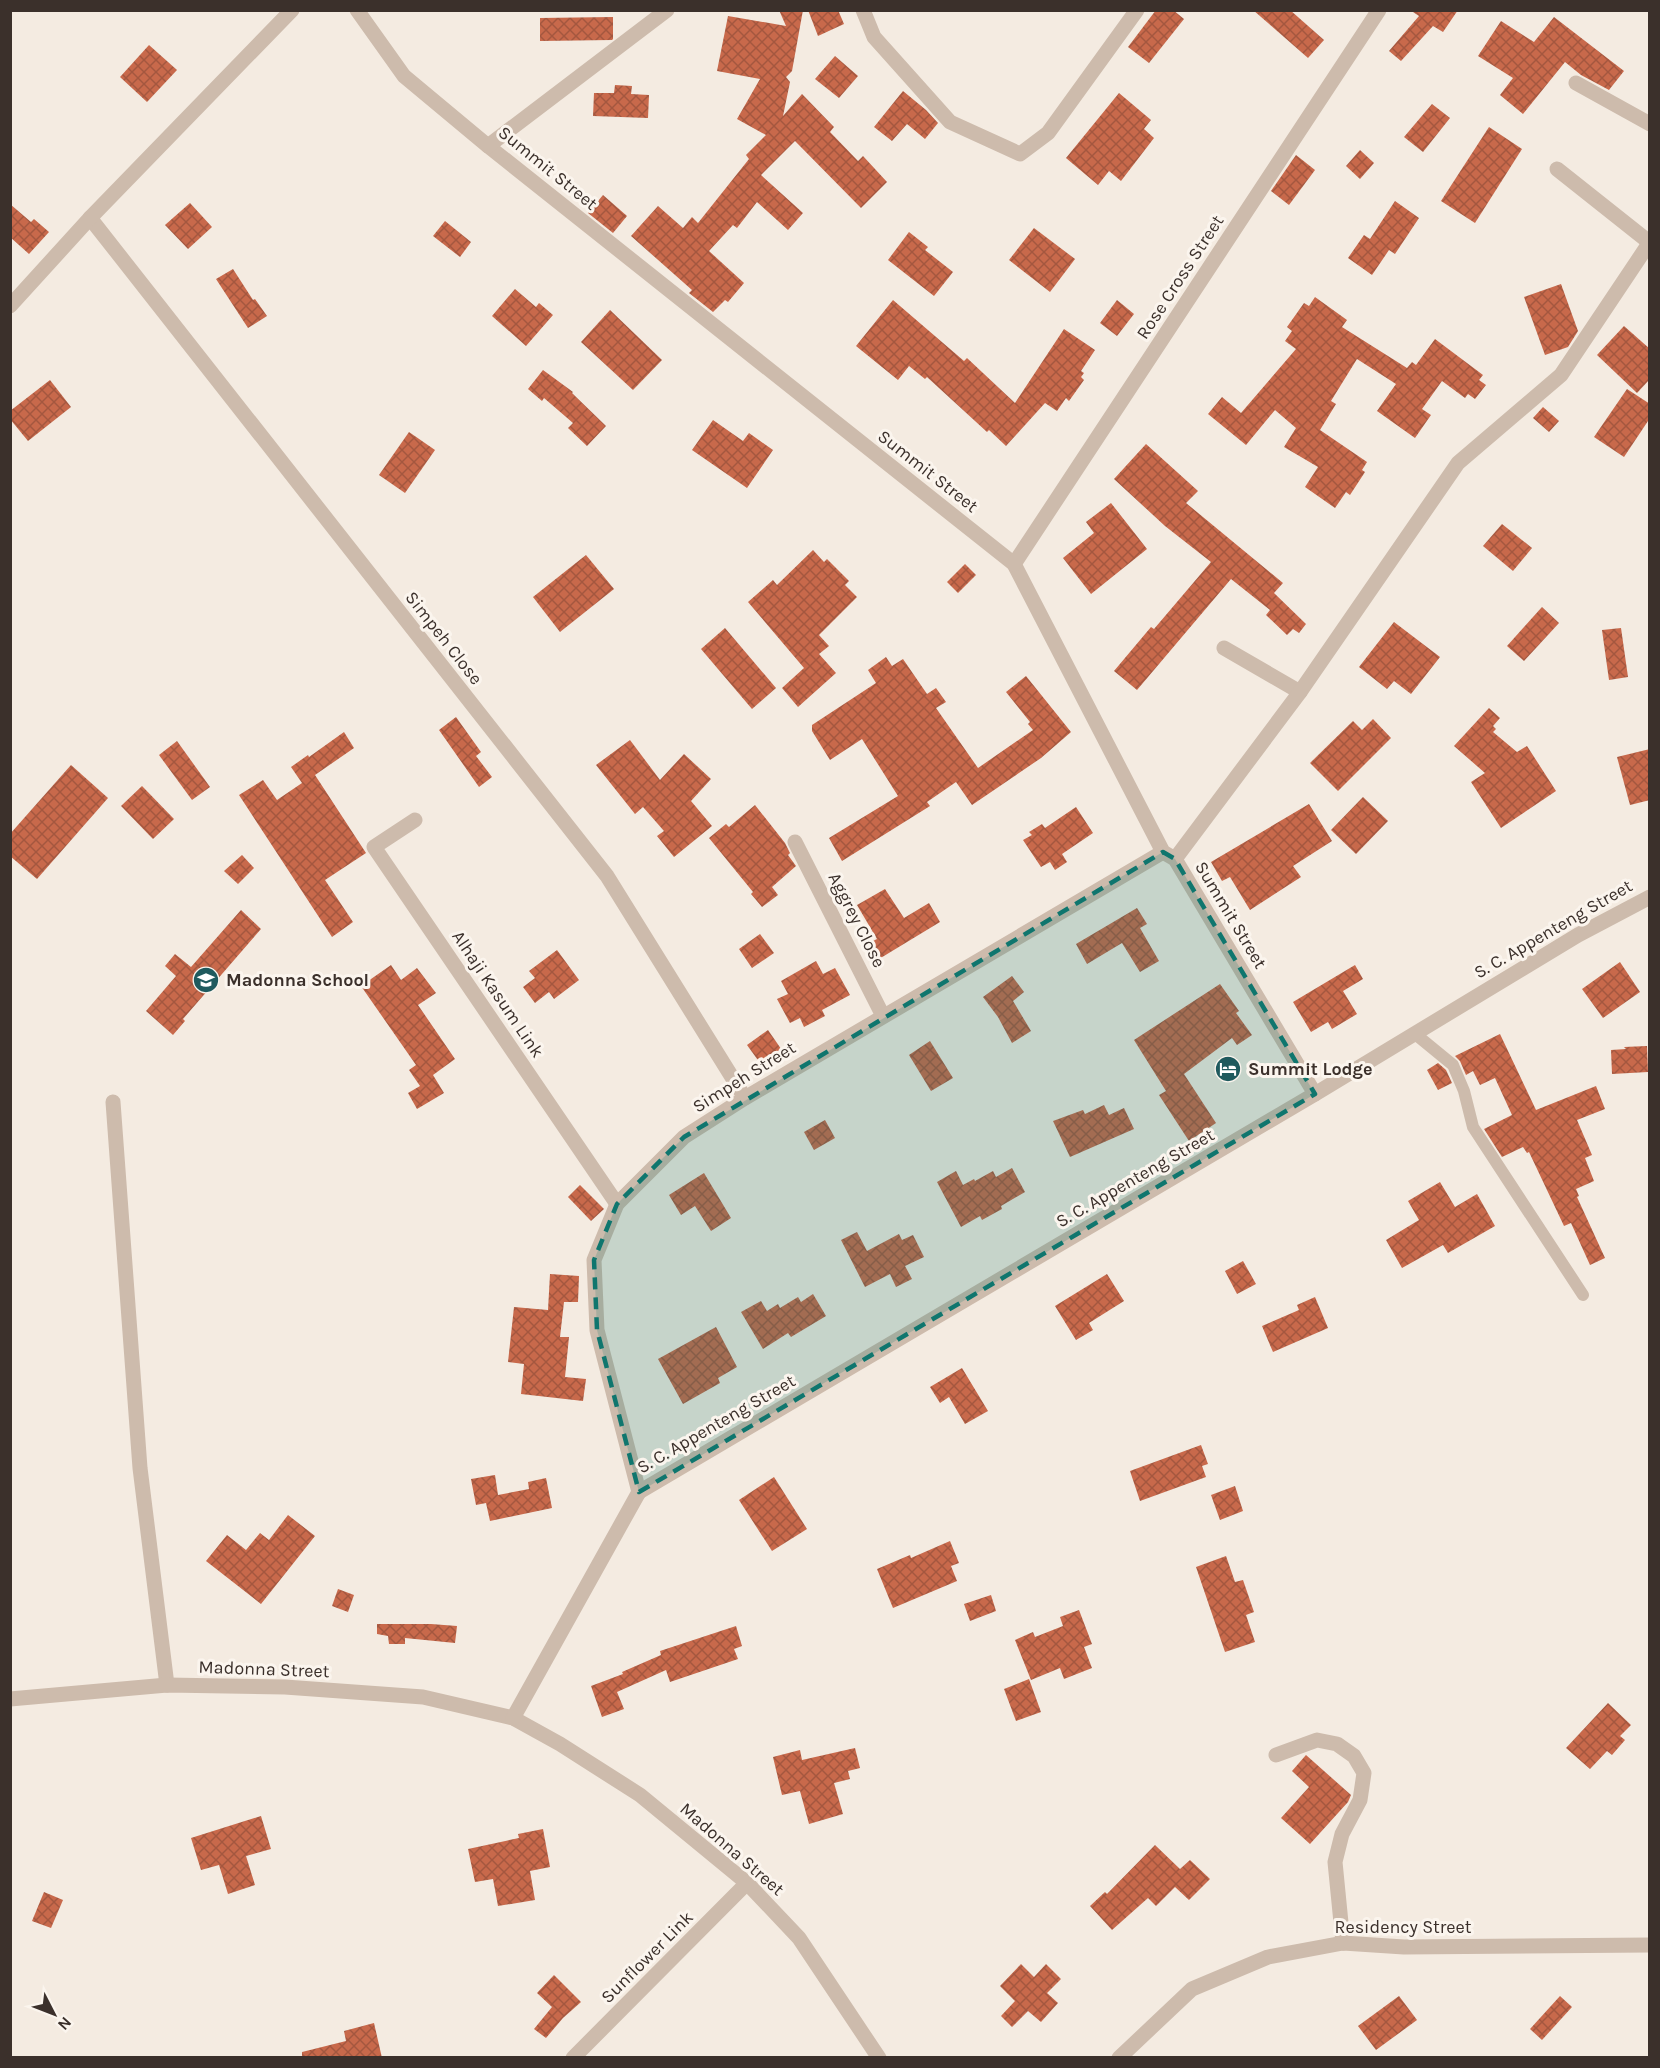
<svg xmlns="http://www.w3.org/2000/svg" width="1660" height="2068" viewBox="0 0 1660 2068" font-family="Karla,sans-serif">
<defs>
<pattern id="building-cross-hatch" width="8" height="8" patternUnits="userSpaceOnUse" patternTransform="scale(1.5)"><rect width="8" height="8" fill="#c8694b"/><path d="M0 0l8 8M0 8l8-8" fill="none" stroke="#a4573f"/></pattern>
</defs>
<rect width="100%" height="100%" fill="#f4ebe1"/>
<g fill="url(#building-cross-hatch)">
<path d="M 779,10 L 803,10 L 792,71 L 786,77 L 790,82 L 783,116 L 802,94 L 834,127 L 830,132 L 858,161 L 863,156 L 887,182 L 861,208 L 795,141 L 761,175 L 803,213 L 788,230 L 757,202 L 737,228 L 733,225 L 709,251 L 744,283 L 728,302 L 725,300 L 713,312 L 689,293 L 692,290 L 631,236 L 658,206 L 683,228 L 692,217 L 698,223 L 749,159 L 746,155 L 766,135 L 737,119 L 760,79 L 717,71 L 728,16 L 786,26 Z"/>
<path d="M 808,10 L 838,10 L 844,24 L 818,36 Z"/>
<path d="M 1156,10 L 1173,10 L 1184,19 L 1149,63 L 1128,47 Z"/>
<path d="M 1253,10 L 1290,10 L 1324,40 L 1308,58 Z"/>
<path d="M 1410,10 L 1458,10 L 1443,32 L 1433,26 L 1401,61 L 1389,51 L 1419,16 Z"/>
<path d="M 613,17 L 613,39 L 612,40 L 540,41 L 540,18 Z"/>
<path d="M 1554,17 L 1624,71 L 1609,90 L 1581,75 L 1565,62 L 1523,114 L 1500,95 L 1513,78 L 1478,56 L 1501,21 L 1534,42 Z"/>
<path d="M 149,45 L 177,70 L 147,102 L 120,77 Z"/>
<path d="M 835,56 L 858,76 L 839,98 L 815,79 Z"/>
<path d="M 615,85 L 632,86 L 631,94 L 649,95 L 648,118 L 593,116 L 594,93 L 614,93 Z"/>
<path d="M 903,91 L 926,110 L 938,123 L 925,139 L 907,124 L 892,141 L 874,127 Z"/>
<path d="M 1119,93 L 1151,120 L 1144,129 L 1154,138 L 1121,181 L 1109,171 L 1098,185 L 1066,158 Z"/>
<path d="M 1432,104 L 1450,118 L 1423,152 L 1404,137 Z"/>
<path d="M 1489,127 L 1522,149 L 1475,223 L 1441,201 Z"/>
<path d="M 1360,150 L 1374,163 L 1360,179 L 1346,166 Z"/>
<path d="M 1296,155 L 1315,170 L 1289,205 L 1271,191 Z"/>
<path d="M 603,195 L 627,216 L 613,233 L 588,213 Z"/>
<path d="M 1395,201 L 1419,218 L 1395,254 L 1389,250 L 1372,275 L 1348,258 L 1364,235 L 1370,239 Z"/>
<path d="M 190,203 L 212,227 L 188,249 L 165,225 Z"/>
<path d="M 10,204 L 31,222 L 34,219 L 49,232 L 29,254 L 10,237 Z"/>
<path d="M 445,221 L 471,242 L 460,257 L 433,236 Z"/>
<path d="M 1034,228 L 1075,259 L 1050,292 L 1009,260 Z"/>
<path d="M 909,232 L 928,247 L 925,250 L 953,272 L 934,296 L 888,260 Z"/>
<path d="M 233,269 L 253,300 L 255,299 L 267,316 L 248,328 L 216,279 Z"/>
<path d="M 1561,284 L 1578,331 L 1568,347 L 1545,355 L 1524,297 Z"/>
<path d="M 515,289 L 536,307 L 539,303 L 553,315 L 526,346 L 492,316 Z"/>
<path d="M 1315,297 L 1347,320 L 1342,327 L 1407,368 L 1412,362 L 1416,365 L 1435,339 L 1483,375 L 1479,380 L 1486,385 L 1475,399 L 1468,394 L 1465,398 L 1442,381 L 1422,409 L 1431,415 L 1415,438 L 1377,411 L 1396,384 L 1357,359 L 1331,401 L 1336,404 L 1320,430 L 1367,462 L 1362,470 L 1365,472 L 1350,495 L 1346,492 L 1335,508 L 1305,487 L 1318,467 L 1284,447 L 1296,428 L 1275,410 L 1246,445 L 1208,414 L 1222,397 L 1241,413 L 1296,349 L 1285,341 L 1292,331 L 1287,327 L 1304,303 L 1309,306 Z"/>
<path d="M 893,300 L 964,361 L 967,358 L 1015,403 L 1064,329 L 1095,350 L 1081,371 L 1084,373 L 1081,377 L 1084,380 L 1069,401 L 1066,398 L 1057,411 L 1045,403 L 1006,446 L 989,430 L 987,432 L 927,377 L 925,379 L 909,366 L 898,380 L 856,346 Z"/>
<path d="M 1117,300 L 1134,314 L 1117,336 L 1100,323 Z"/>
<path d="M 610,310 L 662,360 L 633,390 L 581,342 Z"/>
<path d="M 1624,326 L 1650,349 L 1650,379 L 1637,393 L 1597,355 Z"/>
<path d="M 543,370 L 573,392 L 572,393 L 606,426 L 587,446 L 568,428 L 573,423 L 544,398 L 542,401 L 528,389 Z"/>
<path d="M 50,380 L 71,407 L 28,441 L 10,419 L 10,411 Z"/>
<path d="M 1627,389 L 1650,404 L 1650,418 L 1624,457 L 1594,437 Z"/>
<path d="M 1543,407 L 1559,421 L 1549,432 L 1533,418 Z"/>
<path d="M 713,420 L 743,441 L 749,433 L 773,450 L 747,488 L 692,450 Z"/>
<path d="M 409,432 L 435,450 L 405,493 L 379,475 Z"/>
<path d="M 1146,444 L 1198,491 L 1186,503 L 1283,583 L 1274,593 L 1306,624 L 1299,633 L 1293,629 L 1287,635 L 1266,615 L 1270,610 L 1231,579 L 1137,690 L 1114,671 L 1151,627 L 1154,629 L 1211,562 L 1165,526 L 1114,479 Z"/>
<path d="M 1111,503 L 1147,549 L 1091,594 L 1063,558 L 1094,533 L 1086,522 Z"/>
<path d="M 1502,524 L 1532,548 L 1513,571 L 1483,546 Z"/>
<path d="M 813,550 L 824,562 L 827,559 L 849,581 L 845,585 L 857,597 L 819,635 L 829,646 L 819,654 L 836,673 L 798,707 L 782,688 L 804,668 L 748,602 L 773,580 L 777,585 Z"/>
<path d="M 586,555 L 614,589 L 560,632 L 533,597 Z"/>
<path d="M 965,564 L 976,575 L 958,593 L 947,582 Z"/>
<path d="M 1542,607 L 1559,623 L 1524,661 L 1507,646 Z"/>
<path d="M 1394,622 L 1440,657 L 1411,694 L 1394,681 L 1387,689 L 1359,667 Z"/>
<path d="M 725,628 L 776,688 L 752,709 L 701,649 Z"/>
<path d="M 1621,628 L 1628,677 L 1609,680 L 1602,630 Z"/>
<path d="M 886,657 L 892,666 L 903,659 L 927,694 L 936,688 L 946,702 L 936,708 L 978,768 L 1033,730 L 1028,724 L 1030,722 L 1006,692 L 1026,676 L 1071,732 L 1041,758 L 972,805 L 956,782 L 927,802 L 930,806 L 842,861 L 829,838 L 898,796 L 862,739 L 830,760 L 812,731 L 812,725 L 876,683 L 868,670 Z"/>
<path d="M 1489,708 L 1500,718 L 1493,726 L 1496,729 L 1493,732 L 1517,752 L 1527,746 L 1556,791 L 1501,828 L 1471,782 L 1485,773 L 1454,746 Z"/>
<path d="M 456,717 L 481,752 L 476,756 L 492,777 L 479,787 L 439,730 Z"/>
<path d="M 1373,719 L 1391,738 L 1338,791 L 1310,763 L 1353,721 L 1362,730 Z"/>
<path d="M 344,732 L 354,748 L 315,775 L 366,853 L 325,880 L 353,922 L 332,937 L 239,795 L 263,780 L 277,800 L 302,783 L 291,767 L 308,755 L 309,757 Z"/>
<path d="M 630,740 L 660,780 L 684,754 L 711,779 L 691,801 L 712,826 L 674,857 L 657,836 L 664,831 L 643,807 L 635,814 L 596,765 Z"/>
<path d="M 177,741 L 210,787 L 192,800 L 159,755 Z"/>
<path d="M 1650,749 L 1650,800 L 1630,805 L 1617,757 Z"/>
<path d="M 71,765 L 108,798 L 37,879 L 10,856 L 10,834 Z"/>
<path d="M 142,786 L 174,819 L 153,839 L 121,806 Z"/>
<path d="M 1363,797 L 1388,821 L 1356,854 L 1331,830 Z"/>
<path d="M 1309,804 L 1332,841 L 1293,866 L 1301,877 L 1250,910 L 1230,877 L 1222,881 L 1211,862 Z"/>
<path d="M 755,805 L 785,843 L 790,853 L 788,855 L 796,866 L 772,887 L 778,895 L 762,907 L 751,894 L 753,892 L 709,838 L 726,824 L 729,827 Z"/>
<path d="M 1076,807 L 1093,833 L 1062,854 L 1067,862 L 1055,870 L 1050,862 L 1041,867 L 1023,840 L 1032,835 L 1029,832 L 1042,824 L 1045,828 Z"/>
<path d="M 242,855 L 254,868 L 238,884 L 224,871 Z"/>
<path d="M 885,889 L 904,918 L 929,903 L 940,922 L 879,959 L 869,943 L 877,939 L 857,905 Z"/>
<path d="M 1137,908 L 1147,924 L 1140,928 L 1159,961 L 1140,972 L 1122,943 L 1087,964 L 1076,944 Z"/>
<path d="M 241,910 L 261,929 L 183,1019 L 185,1021 L 173,1035 L 146,1011 L 176,976 L 165,966 L 175,954 L 191,967 Z"/>
<path d="M 760,934 L 774,953 L 752,968 L 739,949 Z"/>
<path d="M 557,950 L 579,980 L 554,999 L 549,992 L 535,1003 L 523,987 L 535,978 L 529,971 Z"/>
<path d="M 816,961 L 823,974 L 835,968 L 850,995 L 822,1010 L 825,1016 L 804,1027 L 800,1018 L 790,1023 L 777,999 L 788,994 L 781,981 Z"/>
<path d="M 1620,962 L 1640,992 L 1603,1018 L 1582,989 Z"/>
<path d="M 391,965 L 401,980 L 417,968 L 436,993 L 418,1005 L 455,1059 L 433,1075 L 444,1093 L 417,1109 L 408,1093 L 420,1086 L 409,1070 L 416,1065 L 361,986 Z"/>
<path d="M 1355,965 L 1363,979 L 1343,991 L 1357,1014 L 1332,1029 L 1328,1022 L 1311,1032 L 1293,1002 Z"/>
<path d="M 1012,976 L 1024,992 L 1013,1001 L 1031,1031 L 1012,1043 L 998,1017 L 983,997 Z"/>
<path d="M 1220,984 L 1239,1011 L 1236,1013 L 1252,1035 L 1237,1045 L 1232,1038 L 1184,1074 L 1216,1123 L 1189,1141 L 1159,1095 L 1166,1091 L 1134,1040 Z"/>
<path d="M 768,1030 L 786,1056 L 765,1070 L 747,1045 Z"/>
<path d="M 1500,1034 L 1536,1110 L 1596,1086 L 1605,1109 L 1577,1120 L 1592,1155 L 1585,1158 L 1594,1181 L 1576,1189 L 1579,1196 L 1577,1197 L 1605,1258 L 1590,1265 L 1571,1223 L 1564,1226 L 1529,1152 L 1527,1153 L 1523,1147 L 1502,1157 L 1484,1129 L 1512,1115 L 1495,1078 L 1480,1085 L 1473,1071 L 1466,1075 L 1460,1061 L 1455,1056 Z"/>
<path d="M 930,1041 L 953,1078 L 931,1091 L 909,1055 Z"/>
<path d="M 1647,1046 L 1648,1072 L 1612,1074 L 1611,1050 L 1626,1049 L 1624,1047 Z"/>
<path d="M 1438,1063 L 1446,1070 L 1452,1083 L 1438,1090 L 1427,1070 Z"/>
<path d="M 1104,1105 L 1109,1115 L 1124,1108 L 1134,1129 L 1070,1157 L 1053,1121 L 1083,1110 L 1085,1114 Z"/>
<path d="M 825,1120 L 835,1138 L 814,1150 L 804,1132 Z"/>
<path d="M 1012,1168 L 1025,1192 L 1001,1206 L 1002,1209 L 982,1220 L 980,1216 L 961,1227 L 937,1182 L 956,1171 L 963,1185 L 974,1179 L 975,1181 L 993,1171 L 996,1177 Z"/>
<path d="M 704,1173 L 731,1218 L 711,1231 L 695,1206 L 681,1215 L 669,1195 Z"/>
<path d="M 1440,1182 L 1455,1207 L 1477,1194 L 1495,1226 L 1448,1253 L 1443,1245 L 1402,1268 L 1386,1240 L 1419,1220 L 1408,1201 Z"/>
<path d="M 580,1185 L 604,1209 L 591,1221 L 568,1197 Z"/>
<path d="M 857,1232 L 867,1251 L 899,1234 L 902,1240 L 913,1235 L 924,1257 L 905,1266 L 912,1279 L 896,1287 L 890,1274 L 865,1287 L 841,1240 Z"/>
<path d="M 1243,1261 L 1256,1284 L 1237,1294 L 1225,1271 Z"/>
<path d="M 550,1274 L 579,1276 L 578,1302 L 564,1302 L 560,1337 L 569,1337 L 565,1377 L 586,1379 L 583,1401 L 521,1394 L 524,1364 L 508,1362 L 514,1307 L 548,1310 Z"/>
<path d="M 1107,1274 L 1124,1301 L 1089,1323 L 1093,1330 L 1076,1340 L 1055,1306 Z"/>
<path d="M 813,1294 L 826,1316 L 791,1337 L 788,1333 L 763,1349 L 741,1312 L 761,1301 L 767,1311 L 778,1304 L 780,1308 L 798,1297 L 801,1302 Z"/>
<path d="M 1315,1297 L 1328,1328 L 1273,1352 L 1262,1326 L 1299,1310 L 1297,1305 Z"/>
<path d="M 716,1327 L 737,1367 L 718,1378 L 720,1383 L 683,1404 L 658,1359 Z"/>
<path d="M 962,1368 L 988,1411 L 965,1424 L 949,1397 L 940,1403 L 930,1387 Z"/>
<path d="M 1201,1445 L 1208,1464 L 1202,1466 L 1206,1477 L 1140,1501 L 1130,1471 Z"/>
<path d="M 495,1475 L 498,1495 L 529,1489 L 528,1482 L 546,1478 L 552,1508 L 490,1521 L 486,1503 L 476,1505 L 471,1479 Z"/>
<path d="M 774,1477 L 807,1529 L 772,1551 L 739,1500 Z"/>
<path d="M 1235,1486 L 1243,1511 L 1220,1520 L 1211,1495 Z"/>
<path d="M 288,1515 L 315,1536 L 261,1604 L 206,1561 L 227,1535 L 246,1550 L 260,1533 L 269,1540 Z"/>
<path d="M 950,1541 L 959,1563 L 951,1566 L 957,1581 L 893,1608 L 877,1569 L 910,1555 L 911,1558 Z"/>
<path d="M 1226,1556 L 1235,1582 L 1243,1580 L 1254,1612 L 1246,1615 L 1255,1642 L 1225,1652 L 1196,1567 Z"/>
<path d="M 338,1589 L 354,1595 L 348,1612 L 332,1606 Z"/>
<path d="M 991,1595 L 996,1611 L 970,1621 L 964,1604 Z"/>
<path d="M 1079,1610 L 1092,1644 L 1084,1647 L 1092,1668 L 1064,1679 L 1060,1668 L 1031,1680 L 1015,1640 L 1033,1632 L 1035,1637 L 1063,1626 L 1060,1617 Z"/>
<path d="M 377,1624 L 431,1624 L 457,1626 L 455,1643 L 405,1638 L 405,1644 L 389,1644 L 388,1636 L 377,1634 Z"/>
<path d="M 736,1626 L 742,1646 L 734,1649 L 738,1659 L 670,1682 L 666,1670 L 617,1692 L 624,1709 L 602,1717 L 591,1686 L 623,1674 L 622,1672 L 661,1655 L 660,1651 Z"/>
<path d="M 1029,1679 L 1041,1712 L 1016,1721 L 1004,1689 Z"/>
<path d="M 1608,1703 L 1631,1725 L 1620,1736 L 1625,1740 L 1612,1755 L 1607,1751 L 1590,1769 L 1566,1748 Z"/>
<path d="M 855,1748 L 860,1768 L 848,1771 L 850,1779 L 834,1783 L 843,1814 L 809,1824 L 800,1791 L 782,1795 L 773,1757 L 800,1750 L 802,1760 Z"/>
<path d="M 1306,1755 L 1351,1795 L 1348,1802 L 1310,1844 L 1281,1818 L 1309,1787 L 1292,1771 Z"/>
<path d="M 261,1816 L 271,1849 L 246,1856 L 255,1885 L 228,1894 L 219,1865 L 201,1870 L 191,1838 Z"/>
<path d="M 543,1829 L 550,1867 L 530,1871 L 535,1900 L 498,1906 L 493,1879 L 475,1882 L 468,1849 L 519,1838 L 518,1834 Z"/>
<path d="M 1155,1845 L 1180,1869 L 1190,1860 L 1210,1879 L 1189,1900 L 1175,1887 L 1156,1906 L 1148,1898 L 1112,1930 L 1090,1906 L 1105,1892 L 1107,1894 Z"/>
<path d="M 44,1892 L 63,1900 L 51,1928 L 32,1921 Z"/>
<path d="M 1021,1964 L 1034,1977 L 1046,1964 L 1061,1979 L 1047,1993 L 1058,2003 L 1041,2022 L 1028,2011 L 1012,2027 L 1001,2016 L 1015,2001 L 1000,1986 Z"/>
<path d="M 554,1975 L 581,2002 L 563,2018 L 546,2038 L 534,2029 L 552,2007 L 537,1993 Z"/>
<path d="M 1399,1996 L 1417,2020 L 1376,2050 L 1358,2026 Z"/>
<path d="M 1560,1996 L 1572,2007 L 1542,2040 L 1530,2029 Z"/>
<path d="M 374,2023 L 382,2058 L 302,2058 L 302,2052 L 346,2041 L 344,2031 Z"/>
</g>
<g fill="none" stroke-linecap="round" stroke-linejoin="round">
<path stroke="#cdbbac" stroke-width="12" d="M 1414,1033 L 1453,1065 L 1464,1091 L 1473,1127 L 1583,1295"/>
<g stroke="#cdbbac" stroke-width="15">
<path d="M 357,10 L 404,76 L 488,146 L 1014,564 L 1163,852 L 1175,859 L 1315,1094"/>
<path d="M 863,10 L 874,37 L 950,122 L 1020,154 L 1048,133 L 1137,10"/>
<path d="M 1576,83 L 1650,124"/>
<path d="M 488,146 L 667,10"/>
<path d="M 1557,169 L 1649,242"/>
<path d="M 90,218 L 607,876 L 745,1098"/>
<path d="M 10,306 L 90,218 L 292,10"/>
<path d="M 1014,564 L 1379,10"/>
<path d="M 1224,648 L 1300,692"/>
<path d="M 415,820 L 374,847 L 617,1204"/>
<path d="M 795,842 L 883,1016"/>
<path d="M 1175,859 L 1300,692 L 1458,463 L 1561,375 L 1650,242"/>
<path d="M 113,1102 L 140,1468 L 167,1685"/>
<path d="M 639,1492 L 1315,1094 L 1578,935 L 1650,897"/>
<path d="M 639,1492 L 597,1330 L 594,1260 L 617,1204 L 684,1137 L 745,1098 L 1163,852"/>
<path d="M 10,1699 L 167,1685 L 285,1687 L 423,1697 L 513,1718 L 560,1744 L 640,1795 L 747,1883 L 799,1938 L 879,2058"/>
<path d="M 513,1718 L 639,1492"/>
<path d="M 1276,1755 L 1317,1740 L 1337,1744 L 1354,1756 L 1364,1773 L 1360,1800 L 1342,1834 L 1335,1862 L 1343,1943"/>
<path d="M 573,2058 L 747,1883"/>
<path d="M 1119,2058 L 1192,1989 L 1268,1957 L 1343,1943 L 1404,1947 L 1650,1945"/>
</g>
</g>
<path fill="#0f766e" fill-opacity="0.2" stroke="#0f766e" stroke-width="4.5" stroke-dasharray="12 8" stroke-linejoin="round" d="M 1163,852 L 1175,859 L 1315,1094 L 639,1492 L 597,1330 L 594,1260 L 617,1204 L 684,1137 Z"/>
<defs>
<g id="school-disc" transform="scale(1.35)"><circle r="9.5" fill="#1f5a5e" stroke="#fbf5ee"/><path d="M0-5L7-2L0 1L-7-2ZM-4 1L0 2.5L4 1V4Q0 6-4 4Z" fill="#fff"/></g>
<g id="hotel-disc" transform="scale(1.35)"><circle r="9.5" fill="#1f5a5e" stroke="#fbf5ee"/><path d="M-6-4.5h1.5V1H6V5H4.5V3h-9V5H-6ZM-4 0a1.8 1.8 0 1 1 3.6 0ZM.5 0V-2.5h3Q6-2.5 6 0Z" fill="#fff"/></g>
</defs>
<g fill-rule="evenodd">
<use href="#school-disc" x="206" y="980"/>
<use href="#hotel-disc" x="1228" y="1069"/>
</g>
<g text-anchor="middle" stroke-width="6" stroke-linejoin="round" paint-order="stroke">
<g font-size="18" fill="#3b302b" stroke="#fbf5ee">
<text transform="translate(548 168) rotate(39)" y="6">Summit Street</text>
<text transform="translate(1180 277) rotate(-57)" y="6">Rose Cross Street</text>
<text transform="translate(928 471) rotate(38)" y="6">Summit Street</text>
<text transform="translate(444 638) rotate(52)" y="6">Simpeh Close</text>
<text transform="translate(1231 915) rotate(59)" y="6">Summit Street</text>
<text transform="translate(857 920) rotate(63)" y="6">Aggrey Close</text>
<text transform="translate(1553 929) rotate(-30)" y="6">S. C. Appenteng Street</text>
<text transform="translate(498 994) rotate(56)" y="6">Alhaji Kasum Link</text>
<text transform="translate(744 1077) rotate(-32)" y="6">Simpeh Street</text>
<text transform="translate(1135 1178) rotate(-30)" y="6">S. C. Appenteng Street</text>
<text transform="translate(716 1424) rotate(-30)" y="6">S. C. Appenteng Street</text>
<text transform="translate(264 1669) rotate(2)" y="6">Madonna Street</text>
<text transform="translate(732 1849) rotate(41)" y="6">Madonna Street</text>
<text x="1403" y="1933">Residency Street</text>
<text transform="translate(647 1957) rotate(-45)" y="6">Sunflower Link</text>
</g>
<g font-size="18" font-weight="bold" fill="#3b302b" stroke="#fbf5ee" text-anchor="start">
<text x="226" y="986">Madonna School</text>
<text x="1248" y="1075">Summit Lodge</text>
</g>
</g>
<rect width="1660" height="2068" fill="none" stroke="#3b302b" stroke-width="24"/>
<g transform="translate(54 2014) rotate(132)" stroke="#fbf5ee" stroke-width="4.5" paint-order="stroke">
<path d="M0-4.5L10 22L0 15L-10 22Z" fill="#3b302b"/>
<text y="-9" font-size="16" font-weight="bold" text-anchor="middle" fill="#3b302b">N</text>
</g>
</svg>
